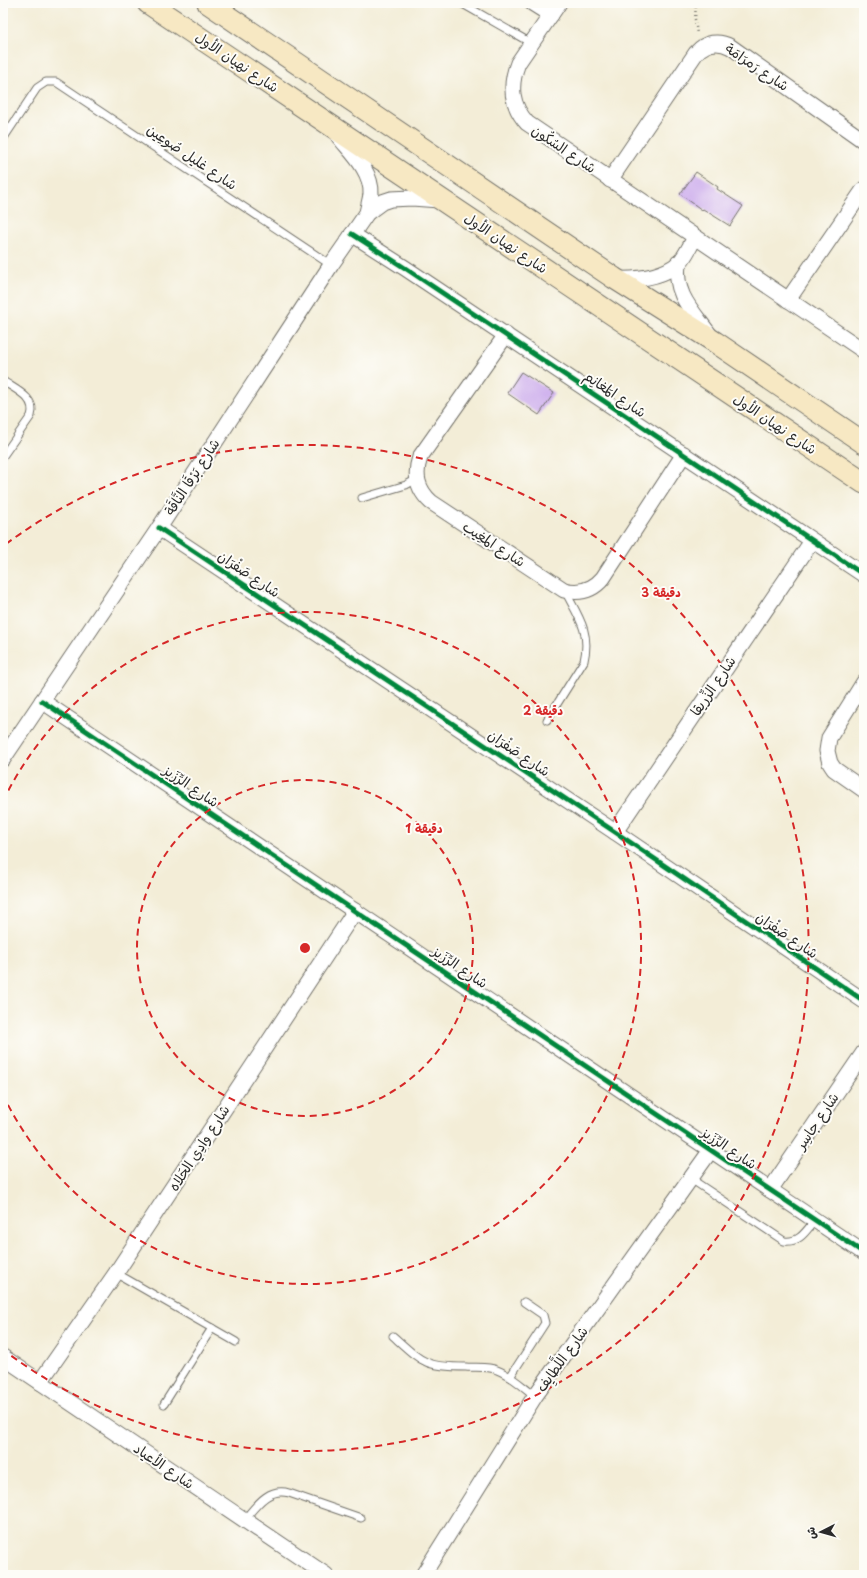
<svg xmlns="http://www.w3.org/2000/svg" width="867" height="1578" viewBox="0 0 867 1578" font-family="'Playpen Sans','Playpen Sans Arabic',sans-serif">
<rect width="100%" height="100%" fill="#fdfcf7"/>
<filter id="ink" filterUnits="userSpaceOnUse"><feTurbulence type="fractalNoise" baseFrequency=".025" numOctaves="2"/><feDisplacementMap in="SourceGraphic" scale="8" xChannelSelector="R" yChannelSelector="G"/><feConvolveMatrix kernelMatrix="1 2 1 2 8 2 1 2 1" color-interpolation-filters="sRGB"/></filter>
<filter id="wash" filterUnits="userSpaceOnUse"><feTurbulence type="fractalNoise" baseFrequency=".012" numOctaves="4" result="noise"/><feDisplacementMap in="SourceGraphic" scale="16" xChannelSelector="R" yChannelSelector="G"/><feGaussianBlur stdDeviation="0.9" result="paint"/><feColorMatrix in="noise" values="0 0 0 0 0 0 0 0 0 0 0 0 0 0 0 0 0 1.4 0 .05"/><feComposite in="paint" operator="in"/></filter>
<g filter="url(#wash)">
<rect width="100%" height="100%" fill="#f3edd7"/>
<g id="blocks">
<g fill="#c9a7ec">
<path d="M 696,172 L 718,187 L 717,189 L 743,206 L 730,226 L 703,209 L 702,210 L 680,194 Z"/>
<path d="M 521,372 L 554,393 L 539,415 L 507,393 Z"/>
</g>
</g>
</g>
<g filter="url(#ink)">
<use href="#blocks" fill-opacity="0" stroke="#716f67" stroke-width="1"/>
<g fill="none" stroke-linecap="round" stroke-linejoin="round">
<g stroke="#716f67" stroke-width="9">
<g id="lane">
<path d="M 461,3 L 531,43"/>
<path d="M 3,139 L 37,88 L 46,82 L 56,82 L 331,265"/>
<path d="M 3,381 C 16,390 37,398 31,416 L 3,456"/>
<path d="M 362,498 L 406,485 L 417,479"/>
<path d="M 547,720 L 584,661 C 591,632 578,616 565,591"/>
<path d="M 691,1179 L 784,1241 C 800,1243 806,1231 815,1220"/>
<path d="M 116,1273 L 236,1342"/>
<path d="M 393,1336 C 423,1363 425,1367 466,1367 C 476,1368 488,1366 497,1370 C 511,1375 523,1387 535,1396"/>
<path d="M 510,1377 L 545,1323 L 543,1315 L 524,1302"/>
<path d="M 164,1404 L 212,1328"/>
<path d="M 244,1520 C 256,1506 268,1487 289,1493 L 361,1518"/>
</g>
</g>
<g stroke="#716f67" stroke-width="17">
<g id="street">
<path d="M 532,3 L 551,15"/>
<path d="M 559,3 L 518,63 C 509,86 511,105 527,123 L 864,351"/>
<path d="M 339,137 C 352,153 372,171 371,194 C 370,201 368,207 367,213"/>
<path d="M 610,180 L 696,53 C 706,42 718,40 731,47 L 864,141"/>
<path d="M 352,234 L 405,268 L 864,575"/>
<path d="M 678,263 C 674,295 692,310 709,334"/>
<path d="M 615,279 C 637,280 660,278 678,264 C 685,258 690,245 695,238"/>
<path d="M 788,300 L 864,189"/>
<path d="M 506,335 L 420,457 C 414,475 417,489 431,502 L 564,590 C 580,594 593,590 603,578 L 684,454"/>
<path d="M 159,528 L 615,832 L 864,1001"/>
<path d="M 864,682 L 829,738 L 827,751 L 830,763 L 834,769 L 864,790"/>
<path d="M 42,701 L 864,1253"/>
<path d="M 3,759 L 159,528 L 331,265 L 367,213 L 382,202 L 391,199 L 412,198 L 439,200"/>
<path d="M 615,832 L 812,541"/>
<path d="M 770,1190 L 864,1052"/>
<path d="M 3,1357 L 326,1575"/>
<path d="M 40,1382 L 116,1273 L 355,911"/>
<path d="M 423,1575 L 535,1396 L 711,1150"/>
</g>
</g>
<g stroke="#716f67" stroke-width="23">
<g id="secondary">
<path d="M 148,3 L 864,483"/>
<path d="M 208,3 L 614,278 L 715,342 L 864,443"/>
</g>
</g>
<path stroke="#716f67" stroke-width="2.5" stroke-dasharray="1 3" stroke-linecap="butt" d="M 696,3 L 695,19 L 697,34"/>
<use href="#lane" stroke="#fff" stroke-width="7"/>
<use href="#street" stroke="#fff" stroke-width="15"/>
<use href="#secondary" stroke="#f7e8c3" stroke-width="21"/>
<g stroke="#fdfcf7" stroke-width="8">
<g id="cycleway">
<path d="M 352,234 L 405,268 L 864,575"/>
<path d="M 159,528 L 615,832 L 864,1001"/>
<path d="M 42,701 L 864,1253"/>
</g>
</g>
<use href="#cycleway" stroke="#00873e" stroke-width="5"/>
</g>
</g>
<g fill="none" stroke="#d62828" stroke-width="2" stroke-dasharray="7 5">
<circle cx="305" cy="948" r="168"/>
<path d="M3 801A336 336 0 1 1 3 1095"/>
<path d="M6 544A503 503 0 1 1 6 1352"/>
</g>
<g text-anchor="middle" stroke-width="4" stroke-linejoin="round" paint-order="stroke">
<g font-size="14" fill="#2b2b2b" stroke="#fdfcf7">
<text transform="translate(237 62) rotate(34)" y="5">شارع نهيان الأول</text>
<text transform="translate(757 67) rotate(34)" y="5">شارع رَمرَامَة</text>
<text transform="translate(564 149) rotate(34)" y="5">شارع السُكُون</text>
<text transform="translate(192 157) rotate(34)" y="5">شارع غليل صُوعِين</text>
<text transform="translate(506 243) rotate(34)" y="5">شارع نهيان الأول</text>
<text transform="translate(615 394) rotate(34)" y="5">شارع المَغانِم</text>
<text transform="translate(775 424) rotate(34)" y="5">شارع نهيان الأول</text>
<text transform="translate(192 477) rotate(-57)" y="5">شارع بَرْقَا النَّاقَة</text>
<text transform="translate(494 544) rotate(33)" y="5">شارع المغِيب</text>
<text transform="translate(249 574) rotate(34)" y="5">شارع صَفْرَان</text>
<text transform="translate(713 686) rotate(-56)" y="5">شارع الزِّريقا</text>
<text transform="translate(519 753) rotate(34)" y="5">شارع صَفْرَان</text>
<text transform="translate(191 786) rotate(34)" y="5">شارع الرِّزَيز</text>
<text transform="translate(787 935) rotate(34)" y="5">شارع صَفْرَان</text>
<text transform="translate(460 967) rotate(34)" y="5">شارع الرِّزَيز</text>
<text transform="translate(817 1121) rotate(-56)" y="5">شارع جاسِر</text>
<text transform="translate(199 1148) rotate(-57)" y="5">شارع وادِي الحَلاه</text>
<text transform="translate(729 1148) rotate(34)" y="5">شارع الرِّزَيز</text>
<text transform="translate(562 1359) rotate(-54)" y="5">شارع اللَّطايِف</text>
<text transform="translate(164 1466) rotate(34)" y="5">شارع الأعياد</text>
</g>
</g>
<circle cx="305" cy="948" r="6" fill="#d62828" stroke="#fdfcf7" stroke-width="2"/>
<g font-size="12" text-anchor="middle" font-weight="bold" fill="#d62828" stroke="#fdfcf7" stroke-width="4" stroke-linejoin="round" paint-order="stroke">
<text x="661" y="597">3 دقيقة</text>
<text x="543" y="715">2 دقيقة</text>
<text x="424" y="833">1 دقيقة</text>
</g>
<rect width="867" height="1578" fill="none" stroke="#fdfcf7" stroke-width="16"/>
<g transform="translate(821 1532) rotate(264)" stroke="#fdfcf7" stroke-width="3" paint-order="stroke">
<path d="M0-3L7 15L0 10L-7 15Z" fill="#2b2b2b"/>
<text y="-6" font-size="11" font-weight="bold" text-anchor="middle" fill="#2b2b2b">ش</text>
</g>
</svg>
